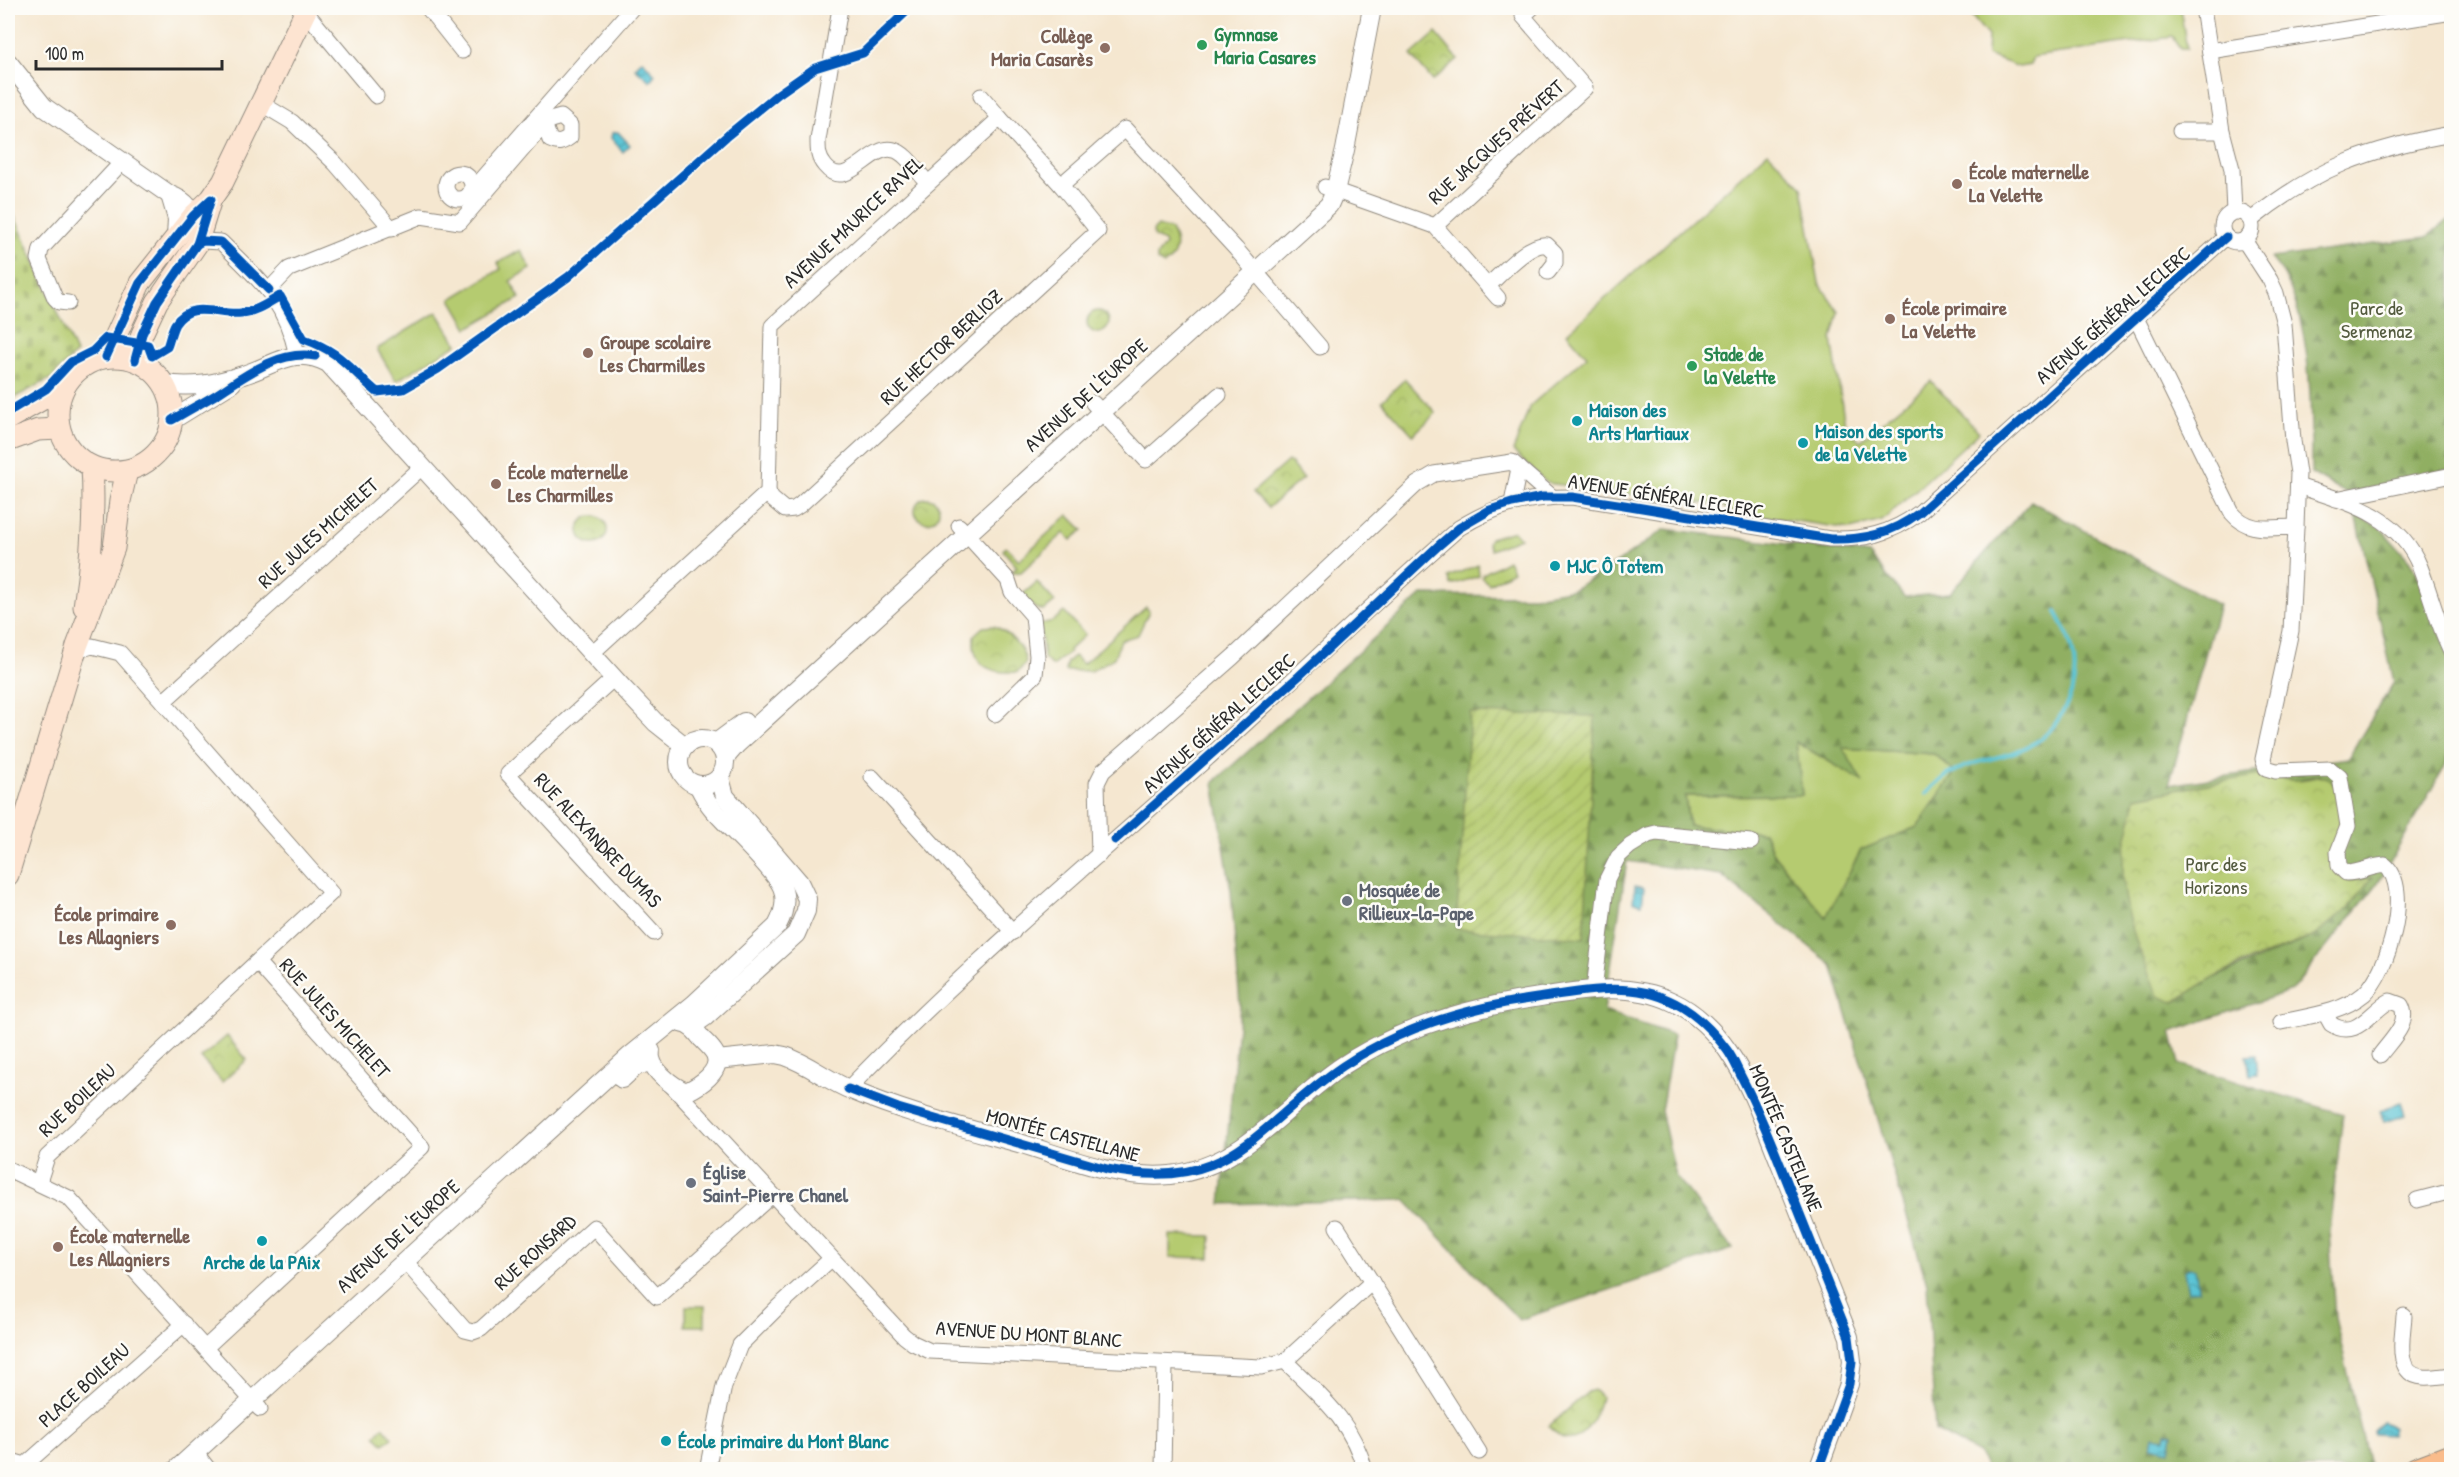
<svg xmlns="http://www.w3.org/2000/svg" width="2459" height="1477" viewBox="0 0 2459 1477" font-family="'Patrick Hand',sans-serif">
<defs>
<pattern id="forest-firs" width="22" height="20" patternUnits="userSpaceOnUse" patternTransform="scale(1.5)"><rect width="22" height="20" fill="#90af62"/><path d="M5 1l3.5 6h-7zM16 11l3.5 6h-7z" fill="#768f51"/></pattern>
<pattern id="cemetery-stones" width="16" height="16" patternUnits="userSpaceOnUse" patternTransform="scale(1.5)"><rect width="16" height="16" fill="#b5cb6f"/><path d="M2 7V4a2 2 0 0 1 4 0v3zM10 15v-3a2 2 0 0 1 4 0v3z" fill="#9cae60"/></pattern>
<pattern id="park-crowns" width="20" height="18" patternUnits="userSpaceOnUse" patternTransform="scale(1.5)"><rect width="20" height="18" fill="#b5cb6f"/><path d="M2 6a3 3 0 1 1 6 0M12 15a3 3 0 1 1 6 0" fill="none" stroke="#9cae60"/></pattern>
<pattern id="garden-furrows" width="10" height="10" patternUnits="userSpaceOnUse" patternTransform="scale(1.5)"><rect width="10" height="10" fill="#b5cb6f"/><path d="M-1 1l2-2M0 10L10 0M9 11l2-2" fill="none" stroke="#9cae60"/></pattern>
<pattern id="water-waves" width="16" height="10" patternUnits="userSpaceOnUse" patternTransform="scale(1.5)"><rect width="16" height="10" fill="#59c3d4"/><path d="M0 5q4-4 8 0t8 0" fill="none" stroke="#4a9fac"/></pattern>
</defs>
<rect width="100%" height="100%" fill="#fdfcf7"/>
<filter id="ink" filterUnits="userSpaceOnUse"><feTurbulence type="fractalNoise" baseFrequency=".0167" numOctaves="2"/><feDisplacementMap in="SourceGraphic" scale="12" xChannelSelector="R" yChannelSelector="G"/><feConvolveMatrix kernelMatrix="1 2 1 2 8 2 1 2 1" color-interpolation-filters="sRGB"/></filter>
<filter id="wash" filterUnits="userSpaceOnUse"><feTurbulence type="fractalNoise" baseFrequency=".008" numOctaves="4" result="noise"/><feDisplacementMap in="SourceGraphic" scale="24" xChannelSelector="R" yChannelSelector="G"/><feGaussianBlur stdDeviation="1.35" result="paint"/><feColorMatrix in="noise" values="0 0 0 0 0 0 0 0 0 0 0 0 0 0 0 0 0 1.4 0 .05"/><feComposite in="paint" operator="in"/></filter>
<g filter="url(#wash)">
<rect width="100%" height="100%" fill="#f5e7d0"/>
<g fill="#b5cb6f" stroke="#707b4d" stroke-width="1.5">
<path d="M 1965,8 L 2180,8 L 2187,49 L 2180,49 L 2172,37 L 2033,57 L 2030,65 L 2019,67 L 1987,55 L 1988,36 Z"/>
<path d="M 1768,152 L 1802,187 L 1819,283 L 1839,312 L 1832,339 L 1845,425 L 1860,441 L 1931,381 L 1979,432 L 1882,521 L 1850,529 L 1728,511 L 1723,506 L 1547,483 L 1513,451 L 1530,406 L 1587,356 L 1567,333 Z"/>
<path d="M 521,250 L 531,269 L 510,281 L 520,298 L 468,328 L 451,299 L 501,269 L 498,263 Z"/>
<path d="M 437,312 L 457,344 L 396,381 L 377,349 Z"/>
<path d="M 1068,515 L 1083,530 L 1071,540 L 1064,533 L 1021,572 L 1011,573 L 1017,567 L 1003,550 L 1006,547 L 1019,560 Z"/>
<path d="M 1514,531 L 1520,538 L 1491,550 L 1488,543 L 1490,538 Z"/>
<path d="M 1508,560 L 1513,571 L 1489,584 L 1482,578 L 1483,574 Z"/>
<path d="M 1478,565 L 1479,576 L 1451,585 L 1448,577 Z"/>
<path d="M 1037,582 L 1055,602 L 1044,611 L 1035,608 L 1022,595 Z"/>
<path d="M 1146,607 L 1149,611 L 1138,635 L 1121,640 L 1114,658 L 1091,671 L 1065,671 L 1067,662 L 1074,656 L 1083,664 Z"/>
<path d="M 1064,612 L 1085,635 L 1069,650 L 1070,652 L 1052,666 L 1044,658 L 1040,624 L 1053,621 Z"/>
<path d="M 1796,742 L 1861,780 L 1842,748 L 1934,754 L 1955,773 L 1917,827 L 1861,850 L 1826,918 L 1774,855 L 1764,832 L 1689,826 L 1685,796 L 1802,795 Z"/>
<path d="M 1170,1235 L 1211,1236 L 1210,1258 L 1170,1257 Z"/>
</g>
<g fill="url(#forest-firs)" stroke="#5e6d46" stroke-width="1.5" fill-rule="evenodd">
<path d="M 2451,218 L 2451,469 L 2347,494 L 2311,473 C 2311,411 2313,344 2289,285 C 2286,275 2277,266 2271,258 L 2427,237 Z"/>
<path d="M 2031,501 L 2219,605 L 2169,785 L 2348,758 L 2394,682 L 2356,515 L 2379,526 L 2414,566 L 2451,660 L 2451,755 L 2378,883 L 2292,990 L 2171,1032 L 2179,1064 L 2343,1114 L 2329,1231 L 2335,1318 L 2370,1469 L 1986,1469 L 1979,1454 L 1935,1430 L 1927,1284 L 1832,965 L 1721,875 L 1627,861 L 1604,1011 L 1674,1035 L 1661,1111 L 1676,1177 L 1733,1249 L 1519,1320 L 1405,1200 L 1221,1204 L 1240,1005 L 1231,891 L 1214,782 L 1422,595 L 1534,596 L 1574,589 L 1618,562 L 1665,529 L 1869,554 L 1904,597 L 1950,593 ZM 1796,742 L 1862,781 L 1843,748 L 1934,754 L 1955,772 L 1917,827 L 1861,850 L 1826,917 L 1774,855 L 1764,832 L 1689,826 L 1685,796 L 1802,795 ZM 2259,775 L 2296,780 L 2319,775 L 2339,835 L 2331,848 L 2337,873 L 2350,881 L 2371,879 L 2314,936 L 2209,980 L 2133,818 L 2136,797 Z"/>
</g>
<path fill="url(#cemetery-stones)" stroke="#707b4d" stroke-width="1.5" d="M 8,202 L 76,353 L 50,379 L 10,400 L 8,393 Z"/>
<g fill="url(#park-crowns)" stroke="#707b4d" stroke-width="1.5">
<path d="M 1436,33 L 1458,59 L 1433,81 L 1411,55 Z"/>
<path d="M 1158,226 L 1171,230 C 1179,243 1177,257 1164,265 L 1157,261 L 1157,256 L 1165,245 L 1164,242 L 1154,237 L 1153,231 Z"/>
<circle cx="1098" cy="322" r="11"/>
<path d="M 1405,379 L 1436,413 L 1413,435 L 1382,401 Z"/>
<path d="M 1288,461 L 1303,478 L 1268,508 L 1253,492 Z"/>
<circle cx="927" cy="510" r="12"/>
<circle cx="593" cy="530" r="14"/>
<path d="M 994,626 C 1007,631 1024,647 1026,662 L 1018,672 C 990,674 971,666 974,635 L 983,627 Z"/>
<path d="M 2259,775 C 2271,776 2285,780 2296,780 C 2323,778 2334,767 2339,803 C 2342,821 2341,832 2331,848 L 2337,873 L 2350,881 L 2372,878 L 2349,907 L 2314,936 L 2242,964 L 2209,980 L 2174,1002 L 2158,996 C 2139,954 2118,899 2124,852 C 2127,834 2133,815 2136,797 Z"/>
<path d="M 227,1036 L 247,1060 L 222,1082 L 201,1058 Z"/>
<rect x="686" y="1306" width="19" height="20"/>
<path d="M 1594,1390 L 1601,1397 C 1599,1411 1582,1447 1563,1438 C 1558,1436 1553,1430 1549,1426 L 1588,1392 Z"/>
<path d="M 383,1427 L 392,1437 L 384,1444 L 375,1435 Z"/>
</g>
<path fill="url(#garden-furrows)" stroke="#707b4d" stroke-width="1.5" d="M 1470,713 L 1595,716 L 1584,938 L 1456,929 Z"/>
<g fill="url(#water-waves)" stroke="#427780" stroke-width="1.5">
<path d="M 642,60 L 655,74 L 650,81 L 635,68 Z"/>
<path d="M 618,132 L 630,145 L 623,152 L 611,138 L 612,133 Z"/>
<path d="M 1635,886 L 1644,888 L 1642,904 L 1633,902 Z"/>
<path d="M 2256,1055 L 2258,1074 L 2250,1075 L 2247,1056 Z"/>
<path d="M 2401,1103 L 2405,1115 L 2384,1122 L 2380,1110 Z"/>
<path d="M 2189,1268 L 2195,1269 L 2199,1290 L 2188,1292 L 2184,1271 Z"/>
<path d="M 2382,1422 L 2393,1427 L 2391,1435 L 2373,1434 L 2373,1431 Z"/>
<path d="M 2166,1433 L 2173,1434 L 2170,1450 L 2151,1446 L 2153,1436 L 2165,1438 Z"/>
</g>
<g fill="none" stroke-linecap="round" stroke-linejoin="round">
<path stroke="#59c3d4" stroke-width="4" d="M 1926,794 C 1959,755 1998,765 2036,742 C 2047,736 2055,725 2061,715 C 2083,681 2076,645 2056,612"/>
</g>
</g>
<g filter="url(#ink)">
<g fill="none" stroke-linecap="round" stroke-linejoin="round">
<g stroke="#90897e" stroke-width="17">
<g id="minor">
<path d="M 428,8 L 462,51"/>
<path d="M 840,8 L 818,140 C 818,151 818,158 825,166 C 847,193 870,143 894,150 C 907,153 918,173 927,182"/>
<path d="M 2203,8 L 2222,131 L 2232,169 L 2234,212"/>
<path d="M 305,11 L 376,96"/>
<path d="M 2210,51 L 2452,12"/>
<path d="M 981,96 L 1000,118"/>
<path d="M 262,104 L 292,122 L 335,163 L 392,229"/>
<path d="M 2180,131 L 2222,131"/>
<circle cx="459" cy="186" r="13"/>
<path d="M 1325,187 L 1435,226 L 1498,298"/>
<path d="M 471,192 L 632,8"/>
<circle cx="2237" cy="227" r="15"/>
<path d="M 2251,220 C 2316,168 2370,148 2452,134"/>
<path d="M 1435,226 L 1585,88 L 1523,16 L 1532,8"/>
<path d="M 2244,240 L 2270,280 L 2276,293 L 2284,324 L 2293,441 L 2298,473 L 2296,527"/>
<path d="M 197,244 L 203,241 L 221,242 C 260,281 284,298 297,355"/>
<path d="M 1488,286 C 1501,274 1529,242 1547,245 L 1555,253 L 1555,263 L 1548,272"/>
<path d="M 269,290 L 289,269 L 421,216 L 460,222 L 547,121 L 561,117 L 570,125 L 570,137 C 562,143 558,144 550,140 L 546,129 L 547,121"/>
<path d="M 68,303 L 59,302 L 55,298 L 39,259 L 41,249 L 122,162"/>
<path d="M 2136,318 L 2232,513 C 2250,534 2271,527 2296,527 L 2291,631 L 2263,759 L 2266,768 L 2276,771 L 2330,769 L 2340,777 L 2348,826 L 2338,852 L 2339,866 L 2346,873 C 2360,873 2371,866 2385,865 C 2413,888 2388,973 2364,994 C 2341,1013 2309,1016 2281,1022"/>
<path d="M 1093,403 L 1146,460 L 1219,395"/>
<path d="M 2298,486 C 2346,502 2399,514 2420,567 C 2431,595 2438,626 2452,653"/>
<path d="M 768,492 L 772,499 L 785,510 L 794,509 L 800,505 L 1098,231 L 1061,185"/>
<path d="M 2336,499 L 2452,475"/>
<path d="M 1512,503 L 1519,468"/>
<path d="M 959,526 L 1008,580 L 1012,592 L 1033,616 L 1037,656 L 1035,675 L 995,714"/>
<path d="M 591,654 L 768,492 L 772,326 L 1000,118 L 1061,185 L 1125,129 L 1236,249 L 1320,347"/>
<path d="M 614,678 L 508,774 L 654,933"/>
<path d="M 163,702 L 422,467"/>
<path d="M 872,777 L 1013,932"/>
<path d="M 1099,855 L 1097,783 L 1103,771 L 1233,657 L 1417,484 L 1434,474 L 1512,462 L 1552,497"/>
<path d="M 1594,990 L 1607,879 L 1618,857 L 1630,846 L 1648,835 L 1656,833 L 1751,842"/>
<path d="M 2325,1013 L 2331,1024 C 2357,1041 2370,1011 2390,1001 L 2401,1005 C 2411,1023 2390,1041 2380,1055"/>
<path d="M 672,1086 L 904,1336 L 913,1343 L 930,1351 L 1261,1367 L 1285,1361 L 1372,1282"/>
<path d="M 848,1089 C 955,977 1075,876 1191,773 C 1282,692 1368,607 1459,528 C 1498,504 1527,497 1572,497 L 1830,539 C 1864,540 1891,534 1919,513 L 2226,237"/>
<path d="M 8,1169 L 69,1198 L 260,1409"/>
<path d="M 39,1182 L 47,1157 L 331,893 L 120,653 L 92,646 L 76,651"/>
<path d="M 2417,1200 L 2452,1191"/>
<path d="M 1337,1227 L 1479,1452"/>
<path d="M 405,1261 L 465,1330 L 473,1332 L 481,1329 L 594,1227 L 657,1297 L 772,1195"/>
<path d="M 2404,1316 C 2403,1335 2393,1375 2423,1377 C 2432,1378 2442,1376 2452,1375"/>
<path d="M 205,1348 L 422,1147 L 257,962"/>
<path d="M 1285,1361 C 1320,1396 1351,1419 1365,1470"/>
<path d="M 195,1452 L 209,1470"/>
<path d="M 8,1460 L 25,1465 L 184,1324"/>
<path d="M 707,1470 L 724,1386 L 740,1345 L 779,1306 L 831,1259"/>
<path d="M 1163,1470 L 1165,1364"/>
</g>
</g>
<g stroke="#90897e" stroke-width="20">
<g id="tertiary">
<path d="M 8,62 L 44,107 L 170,195 C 187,201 192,209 195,227"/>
<path d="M 170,195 L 177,219 L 176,237"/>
<path d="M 164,384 C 193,388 215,384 243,375 C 276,365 293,345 328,363 L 622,687 L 656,723 L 685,746"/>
<path d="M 172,420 L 232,383"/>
<circle cx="702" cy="762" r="23"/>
<path d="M 716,743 L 744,722"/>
<path d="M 725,758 L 737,744 L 1329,205 L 1335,191 L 1345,150 L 1372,8"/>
<path d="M 692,1026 L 705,1017 L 796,934 L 806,911 L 807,899 L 799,882 L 725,796 L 720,778"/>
<path d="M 651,1051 C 647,1068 672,1086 686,1092 C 699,1086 723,1071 715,1054 C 712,1048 706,1043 702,1039 C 695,1030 691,1025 680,1023"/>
<path d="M 717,1060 L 775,1054 L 785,1056 C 809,1064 828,1081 851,1090 C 905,1113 962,1127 1019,1143 C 1066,1157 1119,1180 1170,1175 C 1247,1166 1284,1104 1344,1065 C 1402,1027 1472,1007 1540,997 C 1585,990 1631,982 1673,1002 C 1695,1012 1715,1032 1728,1051 C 1752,1086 1766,1129 1782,1168 C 1804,1224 1827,1281 1849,1337 L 1852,1361 L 1849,1384 L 1818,1470"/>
<path d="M 622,1079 L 635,1067 L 651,1061"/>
<path d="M 176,1470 L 630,1056 L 694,1004 L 777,926 C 783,915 787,903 783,890 C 778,871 728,827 713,809 C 707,802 702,793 698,785"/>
</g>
</g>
<g stroke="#90897e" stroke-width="23">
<g id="secondary">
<circle cx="115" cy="414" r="57"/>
<path d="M 106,357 L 140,283 L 193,216 L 211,199 L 223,182 L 307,8"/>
<path d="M 135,360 L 142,334 L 157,302 L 197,244 L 210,202"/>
<path d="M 8,419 L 64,387"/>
<path d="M 8,441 L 38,430 L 59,429"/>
<path d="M 84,607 C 91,561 95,514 92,467"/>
<path d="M 8,875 L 77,646 L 114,548 L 120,501 L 127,471"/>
</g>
</g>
<g stroke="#90897e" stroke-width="26">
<path id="primary" d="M 2415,1470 L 2452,1456"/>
</g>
<use href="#minor" stroke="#fff" stroke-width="15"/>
<use href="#tertiary" stroke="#fff" stroke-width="18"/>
<use href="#secondary" stroke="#fde4d1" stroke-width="21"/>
<use href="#primary" stroke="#fabc8b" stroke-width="24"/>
<g stroke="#fdfcf7" stroke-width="13">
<g id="cycleway">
<path d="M 197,244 L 203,241 L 221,242 L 269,290"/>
<path d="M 106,357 L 140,283 L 193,216 L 211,199"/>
<path d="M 135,360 L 142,334 L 157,302 L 197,244 L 210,202"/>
<path d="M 8,412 L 46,389 L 71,362 L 93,351 L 106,338 L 148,345 L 152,356 L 167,347 C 170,340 171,331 175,324 C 192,299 218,316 241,313 C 255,312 268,303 280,296 L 304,339 C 343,353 348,368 377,392 L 403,389 L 438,369 L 568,277 L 728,135 L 778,94 L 815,68 L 863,53 L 910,8"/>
<path d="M 172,420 C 187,411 202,403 217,394 C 246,375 279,350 315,356"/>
<path d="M 1115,840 L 1299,676 L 1438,546 L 1459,528 L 1490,510 L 1512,503 L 1543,497 L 1572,497 L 1624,505 L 1830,539 C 1864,540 1891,534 1919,513 L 2226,237"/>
<path d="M 848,1089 L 898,1108 L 1107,1169 C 1233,1194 1253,1127 1343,1066 C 1400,1028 1470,1007 1537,998 C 1582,991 1633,980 1675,1003 C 1696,1014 1713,1031 1727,1050 C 1733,1058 1737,1068 1741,1076 C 1756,1105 1768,1134 1780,1164 C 1803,1222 1826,1279 1849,1337 L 1852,1361 L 1849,1384 L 1818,1470"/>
</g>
</g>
<use href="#cycleway" stroke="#0057b8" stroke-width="9"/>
</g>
</g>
<g fill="#2e9e5b" stroke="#fdfcf7" stroke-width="2">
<circle cx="1202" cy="45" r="6"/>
<circle cx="1692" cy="366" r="6"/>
</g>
<g fill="#8d6e63" stroke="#fdfcf7" stroke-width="2">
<circle cx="1105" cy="48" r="6"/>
<circle cx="1957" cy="184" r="6"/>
<circle cx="1890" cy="319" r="6"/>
<circle cx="588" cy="353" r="6"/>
<circle cx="496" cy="484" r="6"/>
<circle cx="171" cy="925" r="6"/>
<circle cx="58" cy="1247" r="6"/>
</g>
<g fill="#0f9aa8" stroke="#fdfcf7" stroke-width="2">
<circle cx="1577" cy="421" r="6"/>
<circle cx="1803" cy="443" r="6"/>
<circle cx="1555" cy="566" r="6"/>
<circle cx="262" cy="1241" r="6"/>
<circle cx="666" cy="1441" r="6"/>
</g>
<g fill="#6b7280" stroke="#fdfcf7" stroke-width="2">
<circle cx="1347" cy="901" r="6"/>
<circle cx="691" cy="1183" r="6"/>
</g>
<g text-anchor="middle" stroke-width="5" stroke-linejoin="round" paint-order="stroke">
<g font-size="20" font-weight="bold" fill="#27864d" stroke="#fdfcf7" text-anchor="start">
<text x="1214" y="41">Gymnase<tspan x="1214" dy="23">Maria Casares</tspan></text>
<text x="1704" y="361">Stade de<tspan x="1704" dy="23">la Velette</tspan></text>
</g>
<g font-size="20" font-weight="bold" fill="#785e54" stroke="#fdfcf7" text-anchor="start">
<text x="1093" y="43" text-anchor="end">Collège<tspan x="1093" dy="23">Maria Casarès</tspan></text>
<text x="1969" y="179">École maternelle<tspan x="1969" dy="23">La Velette</tspan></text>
<text x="1902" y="315">École primaire<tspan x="1902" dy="23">La Velette</tspan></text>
<text x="600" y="349">Groupe scolaire<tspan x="600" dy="23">Les Charmilles</tspan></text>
<text x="508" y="479">École maternelle<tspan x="508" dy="23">Les Charmilles</tspan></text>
<text x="159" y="921" text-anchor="end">École primaire<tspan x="159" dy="23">Les Allagniers</tspan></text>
<text x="70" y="1243">École maternelle<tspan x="70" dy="23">Les Allagniers</tspan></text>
</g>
<g font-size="20" fill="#2b2b2b" stroke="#fdfcf7">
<text transform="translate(1496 142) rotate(-42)" y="7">RUE JACQUES PRÉVERT</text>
<text transform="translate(853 222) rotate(-43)" y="7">AVENUE MAURICE RAVEL</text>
<text transform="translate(2113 315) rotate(-41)" y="7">AVENUE GÉNÉRAL LECLERC</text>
<text transform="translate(941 347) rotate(-43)" y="7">RUE HECTOR BERLIOZ</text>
<text transform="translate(1086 395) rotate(-42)" y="7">AVENUE DE L'EUROPE</text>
<text transform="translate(1666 496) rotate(9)" y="7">AVENUE GÉNÉRAL LECLERC</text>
<text transform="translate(318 533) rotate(-42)" y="7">RUE JULES MICHELET</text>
<text transform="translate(1219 723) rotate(-42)" y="7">AVENUE GÉNÉRAL LECLERC</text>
<text transform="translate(598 840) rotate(47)" y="7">RUE ALEXANDRE DUMAS</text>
<text transform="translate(335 1018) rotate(48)" y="7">RUE JULES MICHELET</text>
<text transform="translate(77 1100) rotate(-43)" y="7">RUE BOILEAU</text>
<text transform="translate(1063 1135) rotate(15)" y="7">MONTÉE CASTELLANE</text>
<text transform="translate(1786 1138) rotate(67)" y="7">MONTÉE CASTELLANE</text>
<text transform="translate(398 1236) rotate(-42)" y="7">AVENUE DE L'EUROPE</text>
<text transform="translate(535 1252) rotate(-42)" y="7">RUE RONSARD</text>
<text transform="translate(1029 1334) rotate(4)" y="7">AVENUE DU MONT BLANC</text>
<text transform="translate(84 1385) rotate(-42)" y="7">PLACE BOILEAU</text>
</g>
<g font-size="20" fill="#545b3f" stroke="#fdfcf7">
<text x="2377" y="315">Parc de<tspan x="2377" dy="23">Sermenaz</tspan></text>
<text x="2216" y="871">Parc des<tspan x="2216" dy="23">Horizons</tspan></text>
</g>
<g font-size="20" font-weight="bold" fill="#0d838f" stroke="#fdfcf7" text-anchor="start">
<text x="1589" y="417">Maison des<tspan x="1589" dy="23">Arts Martiaux</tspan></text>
<text x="1815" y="438">Maison des sports<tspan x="1815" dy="23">de la Velette</tspan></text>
<text x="1567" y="573">MJC Ô Totem</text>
<text x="262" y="1269" text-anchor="middle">Arche de la PAix</text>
<text x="678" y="1448">École primaire du Mont Blanc</text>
</g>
<g font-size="20" font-weight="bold" fill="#5b616d" stroke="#fdfcf7" text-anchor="start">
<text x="1359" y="897">Mosquée de<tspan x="1359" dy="23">Rillieux-la-Pape</tspan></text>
<text x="703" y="1179">Église<tspan x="703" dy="23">Saint-Pierre Chanel</tspan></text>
</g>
</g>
<rect width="2459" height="1477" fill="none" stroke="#fdfcf7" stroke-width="30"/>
<path d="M36 60v9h186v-9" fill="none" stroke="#2b2b2b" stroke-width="3"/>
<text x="45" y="60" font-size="18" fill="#2b2b2b" stroke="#fdfcf7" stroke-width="4.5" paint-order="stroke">100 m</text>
</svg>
